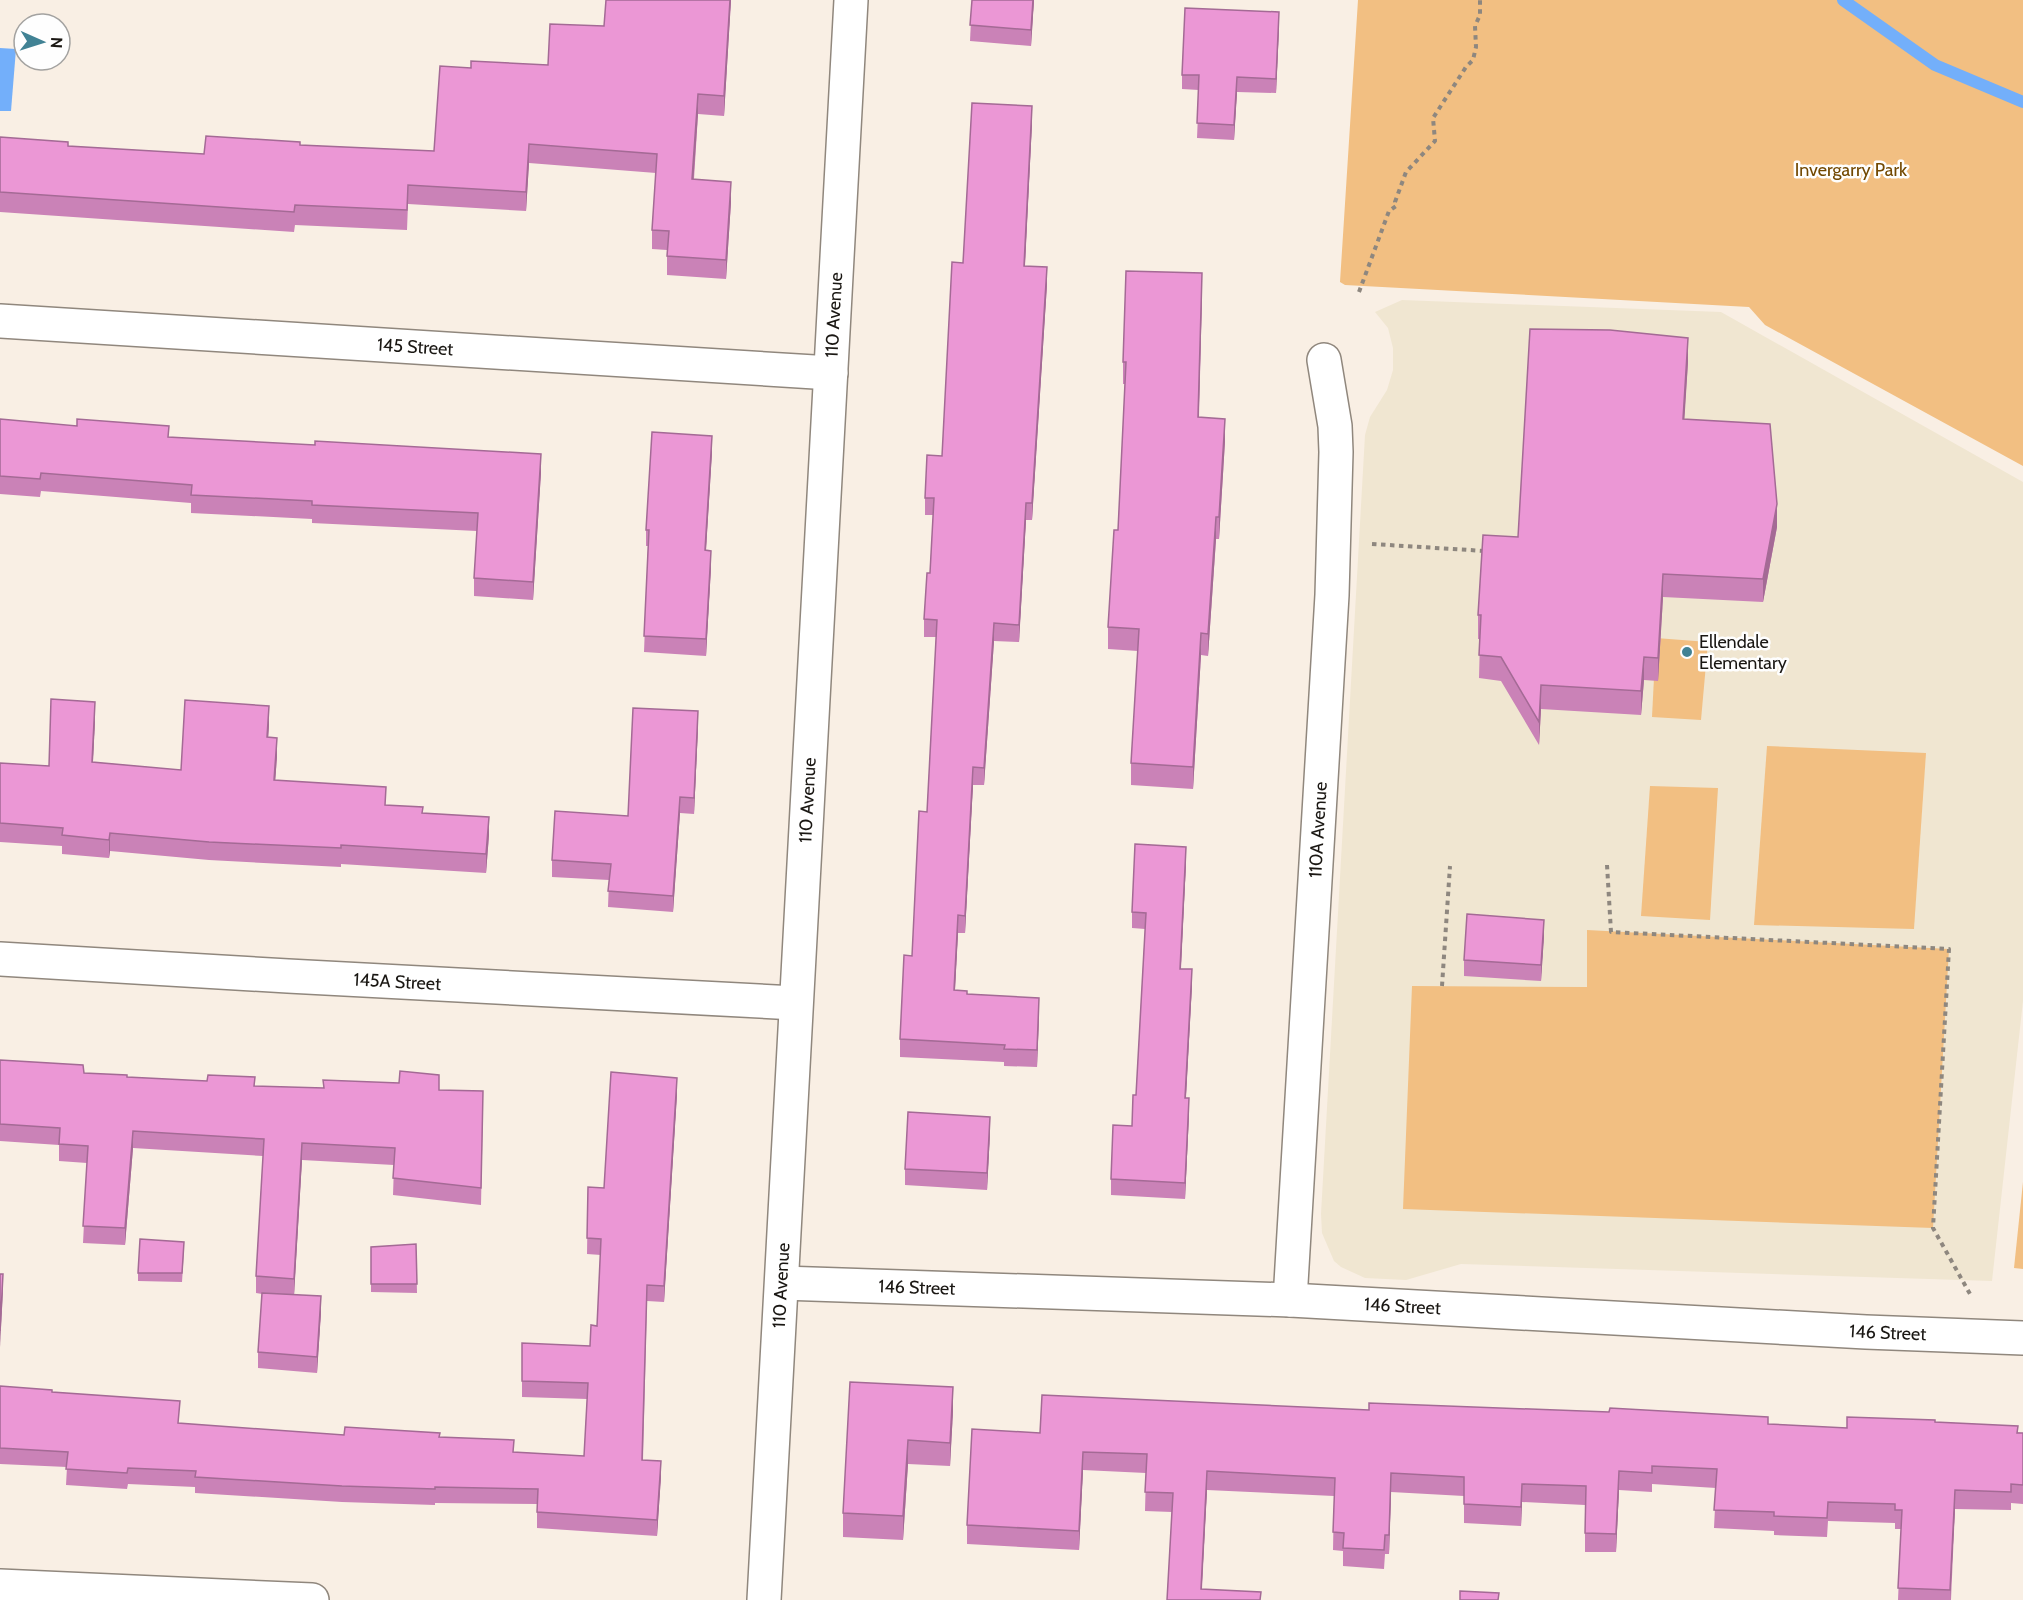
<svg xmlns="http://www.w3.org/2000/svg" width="2023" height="1600" viewBox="0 0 2023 1600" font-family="Cabin,sans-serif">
<rect width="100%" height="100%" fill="#f9efe4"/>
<path fill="#f0e6d1" d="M 1402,300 L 1721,312 L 2023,482 L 2023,1001 L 1992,1281 L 1461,1264 L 1406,1280 L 1365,1278 L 1341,1267 L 1334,1261 L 1322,1233 L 1321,1214 L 1365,435 L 1370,417 L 1387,390 L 1393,370 L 1393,348 L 1388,328 L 1375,312 Z"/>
<g fill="#f2bf82">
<path d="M 1358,0 L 2023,0 L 2023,466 L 1765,325 L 1749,307 L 1345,285 L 1340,282 Z"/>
<path d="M 1656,638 L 1708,642 L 1701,720 L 1652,717 Z"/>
<path d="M 1767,746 L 1926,753 L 1914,929 L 1754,925 Z"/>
<path d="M 1650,786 L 1718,788 L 1710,920 L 1641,916 Z"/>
<path d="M 1587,930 L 1949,949 L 1933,1228 L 1403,1209 L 1412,986 L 1587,987 Z"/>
<path d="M 2023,1182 L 2023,1269 L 2014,1268 Z"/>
</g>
<path fill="#73affa" d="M 0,48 L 16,49 L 11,111 L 0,111 Z"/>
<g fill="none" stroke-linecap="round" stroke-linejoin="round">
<path stroke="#73affa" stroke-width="12" d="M 1843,0 L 1935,65 L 2023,102"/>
<g stroke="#90877d" stroke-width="36">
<g id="minor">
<path id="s1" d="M 0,321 L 831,373"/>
<path id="s2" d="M 0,959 L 288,976 L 795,1003"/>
<path id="s3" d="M 782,1283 L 1290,1300 L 1866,1332 L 2023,1338"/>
<path id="s4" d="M 1290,1300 L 1332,595 L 1336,452 L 1335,426 L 1324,360"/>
<path d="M 0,1586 L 312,1600"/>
<path id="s5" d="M 764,1600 L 851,0"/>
</g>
</g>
<g stroke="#8e877f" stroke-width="4" stroke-dasharray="4.5 4.5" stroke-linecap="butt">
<path d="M 1359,292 L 1389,211 L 1396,206 L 1395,202 L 1406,172 L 1435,141 L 1433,118 L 1466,67 L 1473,60 L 1476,47 L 1475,26 L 1480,15 L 1480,0"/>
<path d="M 1372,544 L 1485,551"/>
<path d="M 1607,865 L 1611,932 L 1949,949 L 1933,1228 L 1970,1294"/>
<path d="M 1442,986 L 1450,866"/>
</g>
<use href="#minor" stroke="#fff" stroke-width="33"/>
</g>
<g fill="#ca82b7">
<path d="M 731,0 L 724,116 L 698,114 L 694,179 L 731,202 L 726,279 L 667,275 L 667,250 L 652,249 L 652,230 L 656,173 L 529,163 L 526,211 L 408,204 L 407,230 L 295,225 L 294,232 L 0,212 L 0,137 L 68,146 L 204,154 L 300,145 L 434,151 L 471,68 L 548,65 L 604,26 Z"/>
<path d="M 972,0 L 1034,0 L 1031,46 L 970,41 Z"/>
<path d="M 1279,27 L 1276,93 L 1237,92 L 1234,140 L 1197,138 L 1199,90 L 1182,89 L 1182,75 Z"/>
<path d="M 1032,123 L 1025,266 L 1047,284 L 1032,520 L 1026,520 L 1019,642 L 994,641 L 984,785 L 973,785 L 965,933 L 958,933 L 955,990 L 1039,1015 L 1037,1067 L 1004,1066 L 1004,1062 L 900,1057 L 900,1039 L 912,956 L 927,812 L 936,637 L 924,637 L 924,619 L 930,573 L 933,515 L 925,515 L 925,498 L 942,456 L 963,263 Z"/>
<path d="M 1202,295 L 1199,417 L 1225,441 L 1219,539 L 1216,539 L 1208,656 L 1201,655 L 1193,789 L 1131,785 L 1131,763 L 1138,651 L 1108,649 L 1108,627 L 1118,530 L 1125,384 L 1123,384 L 1123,362 Z"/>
<path d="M 1688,362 L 1684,419 L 1777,527 L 1763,602 L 1663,597 L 1658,681 L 1644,680 L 1641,715 L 1541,709 L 1539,745 L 1501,681 L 1479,678 L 1480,639 L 1478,639 L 1478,615 L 1518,537 Z"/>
<path d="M 0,419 L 169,437 L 541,472 L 533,600 L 474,596 L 474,578 L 477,531 L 312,523 L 312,519 L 191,513 L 191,503 L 41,491 L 40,497 L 0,494 Z"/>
<path d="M 712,452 L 706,550 L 711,567 L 706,656 L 644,652 L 648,546 L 646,546 L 646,530 Z"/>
<path d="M 95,720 L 93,762 L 181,770 L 269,725 L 268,738 L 277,756 L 275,781 L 423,813 L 489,835 L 486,873 L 341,864 L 341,867 L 209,860 L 110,851 L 109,858 L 62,854 L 62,846 L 0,842 L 0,763 L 49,766 Z"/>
<path d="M 698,727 L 694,814 L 680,813 L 673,912 L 608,907 L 609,880 L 552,877 L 552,860 L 628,816 Z"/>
<path d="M 1186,863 L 1181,969 L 1192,985 L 1186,1098 L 1189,1114 L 1185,1199 L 1111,1195 L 1111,1179 L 1132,1126 L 1136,1095 L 1145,929 L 1132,928 L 1132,912 Z"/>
<path d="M 1544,936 L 1541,981 L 1464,976 L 1464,960 Z"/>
<path d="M 0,1060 L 84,1073 L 127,1077 L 255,1086 L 323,1088 L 439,1090 L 483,1108 L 481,1205 L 393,1195 L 394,1165 L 302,1160 L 294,1294 L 321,1312 L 317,1373 L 258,1368 L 258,1352 L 262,1294 L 256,1293 L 256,1276 L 263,1156 L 133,1148 L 125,1245 L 83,1243 L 87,1163 L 59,1161 L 59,1145 L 0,1141 Z"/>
<path d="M 677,1094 L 664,1302 L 647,1301 L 643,1460 L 661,1476 L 657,1536 L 537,1528 L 537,1504 L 435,1503 L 435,1505 L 342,1502 L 195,1493 L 195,1487 L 128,1484 L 127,1489 L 66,1485 L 67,1467 L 0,1464 L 0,1386 L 52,1392 L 179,1424 L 344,1435 L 440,1437 L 514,1452 L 584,1456 L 587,1399 L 522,1397 L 522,1343 L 590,1346 L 597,1326 L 601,1255 L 587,1254 L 588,1187 L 604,1188 Z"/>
<path d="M 990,1133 L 987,1190 L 905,1185 L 905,1169 Z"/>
<path d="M 416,1244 L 417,1293 L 371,1292 L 371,1247 Z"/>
<path d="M 184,1250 L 182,1282 L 138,1281 L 138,1273 Z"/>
<path d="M 953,1387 L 953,1411 L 950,1466 L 908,1464 L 903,1540 L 843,1537 L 843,1513 Z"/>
<path d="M 1369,1410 L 1768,1424 L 1847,1428 L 1935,1422 L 2023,1433 L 2023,1504 L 2011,1503 L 2011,1510 L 1955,1509 L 1951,1600 L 1898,1600 L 1901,1529 L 1895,1529 L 1895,1523 L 1828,1521 L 1827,1537 L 1774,1535 L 1774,1531 L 1714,1528 L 1716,1488 L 1652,1484 L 1652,1492 L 1619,1490 L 1616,1552 L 1585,1552 L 1585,1505 L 1522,1502 L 1521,1526 L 1464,1523 L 1464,1496 L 1391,1492 L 1389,1554 L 1385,1554 L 1384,1569 L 1343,1566 L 1343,1551 L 1333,1550 L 1334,1496 L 1207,1490 L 1202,1589 L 1167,1600 L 1172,1512 L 1145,1511 L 1146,1473 L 1083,1470 L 1079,1550 L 967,1544 L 967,1525 L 1040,1433 Z"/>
</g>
<g fill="#a46a95">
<path d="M 730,0 L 731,0 L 724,116 L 724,96 Z"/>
<path d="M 1033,0 L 1034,0 L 1031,46 L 1031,30 Z"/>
<path d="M 1279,12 L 1279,27 L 1276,93 L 1276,79 Z"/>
<path d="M 1237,77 L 1237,92 L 1234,140 L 1234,125 Z"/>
<path d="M 698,94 L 698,114 L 692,199 L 692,179 Z"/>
<path d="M 1032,106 L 1032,123 L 1024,283 L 1024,266 Z"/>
<path d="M 529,144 L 529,163 L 526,211 L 526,192 Z"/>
<path d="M 731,182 L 731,202 L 726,279 L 726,260 Z"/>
<path d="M 1047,267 L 1047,284 L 1032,520 L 1032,503 Z"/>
<path d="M 1202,273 L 1202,295 L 1198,439 L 1198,417 Z"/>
<path d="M 1688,338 L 1688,362 L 1683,442 L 1683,419 Z"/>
<path d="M 1225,419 L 1225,441 L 1219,539 L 1219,517 Z"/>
<path d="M 712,436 L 712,452 L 705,566 L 705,550 Z"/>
<path d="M 541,454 L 541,472 L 533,600 L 533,582 Z"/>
<path d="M 1026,503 L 1026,520 L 1019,642 L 1019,625 Z"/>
<path d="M 1777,504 L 1777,527 L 1763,602 L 1763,579 Z"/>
<path d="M 1216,517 L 1216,539 L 1208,656 L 1208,634 Z"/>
<path d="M 711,551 L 711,567 L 706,656 L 706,639 Z"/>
<path d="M 1663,574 L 1663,597 L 1658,681 L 1658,658 Z"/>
<path d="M 994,623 L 994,641 L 984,785 L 984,768 Z"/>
<path d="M 1201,633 L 1201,655 L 1193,789 L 1193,767 Z"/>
<path d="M 1644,657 L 1644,680 L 1641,715 L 1641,691 Z"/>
<path d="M 1541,685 L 1541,709 L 1539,745 L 1539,722 Z"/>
<path d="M 95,702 L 95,720 L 92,780 L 92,762 Z"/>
<path d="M 269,706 L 269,725 L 267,756 L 267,737 Z"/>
<path d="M 698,711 L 698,727 L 694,814 L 694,798 Z"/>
<path d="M 277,738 L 277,756 L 274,799 L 274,780 Z"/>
<path d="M 973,767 L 973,785 L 965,933 L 965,916 Z"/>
<path d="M 680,797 L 680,813 L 673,912 L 673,896 Z"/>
<path d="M 489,817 L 489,835 L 486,873 L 486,854 Z"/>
<path d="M 110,833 L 110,851 L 109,858 L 109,840 Z"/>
<path d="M 1186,847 L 1186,863 L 1180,985 L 1180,969 Z"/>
<path d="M 958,915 L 958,933 L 954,1008 L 954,990 Z"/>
<path d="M 1544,920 L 1544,936 L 1541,981 L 1541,965 Z"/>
<path d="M 1192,969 L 1192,985 L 1185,1114 L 1185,1098 Z"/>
<path d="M 1039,998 L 1039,1015 L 1037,1067 L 1037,1050 Z"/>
<path d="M 677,1078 L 677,1094 L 664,1302 L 664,1286 Z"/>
<path d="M 1189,1098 L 1189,1114 L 1185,1199 L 1185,1183 Z"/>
<path d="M 990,1117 L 990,1133 L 987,1190 L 987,1173 Z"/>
<path d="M 133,1131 L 133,1148 L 125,1245 L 125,1228 Z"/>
<path d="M 302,1143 L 302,1160 L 294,1296 L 294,1279 Z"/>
<path d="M 3,1274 L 3,1290 L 0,1347 L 0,1331 Z"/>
<path d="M 321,1296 L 321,1312 L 317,1373 L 317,1357 Z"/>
<path d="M 953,1387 L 953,1411 L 950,1466 L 950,1443 Z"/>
<path d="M 908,1440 L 908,1464 L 903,1540 L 903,1516 Z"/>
<path d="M 1083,1452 L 1083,1470 L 1079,1550 L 1079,1531 Z"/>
<path d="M 661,1461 L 661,1476 L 657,1536 L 657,1520 Z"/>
<path d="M 1207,1471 L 1207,1490 L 1201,1600 L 1201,1589 Z"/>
<path d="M 1619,1471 L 1619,1490 L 1616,1552 L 1616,1534 Z"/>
<path d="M 1391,1473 L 1391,1492 L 1389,1554 L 1389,1535 Z"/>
<path d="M 1522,1484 L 1522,1502 L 1521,1526 L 1521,1507 Z"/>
<path d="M 1955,1490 L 1955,1509 L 1950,1600 L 1950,1590 Z"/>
</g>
<g fill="#eb97d5" stroke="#a46a95" stroke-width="1.5">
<path d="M 606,0 L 730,0 L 724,96 L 698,94 L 692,179 L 731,182 L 726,260 L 667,256 L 669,231 L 652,230 L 657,154 L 529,144 L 526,192 L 408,185 L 407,210 L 295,205 L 294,212 L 0,192 L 0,137 L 68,142 L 68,146 L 204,154 L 206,136 L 300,142 L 300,145 L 434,151 L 440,66 L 471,68 L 471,61 L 548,65 L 550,24 L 604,26 Z"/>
<path d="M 972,0 L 1033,0 L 1031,30 L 970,25 Z"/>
<path d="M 1185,8 L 1279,12 L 1276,79 L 1237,77 L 1234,125 L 1197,123 L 1199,75 L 1182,75 Z"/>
<path d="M 972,103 L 1032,106 L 1024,266 L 1047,267 L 1032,503 L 1026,503 L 1019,625 L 994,623 L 984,768 L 973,767 L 965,916 L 958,915 L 954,990 L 967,991 L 967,994 L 1039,998 L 1037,1050 L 1004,1049 L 1005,1045 L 900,1039 L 904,955 L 912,956 L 919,811 L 927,812 L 937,620 L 924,619 L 927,573 L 930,573 L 934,498 L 925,498 L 927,455 L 942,456 L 952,262 L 963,263 Z"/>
<path d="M 1126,271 L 1202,273 L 1198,417 L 1225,419 L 1219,517 L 1216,517 L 1208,634 L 1201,633 L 1193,767 L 1131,763 L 1139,629 L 1108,627 L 1114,530 L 1118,530 L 1126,362 L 1123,362 Z"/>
<path d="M 1530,329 L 1610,330 L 1688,338 L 1683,419 L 1770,424 L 1777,504 L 1763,579 L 1663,574 L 1658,658 L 1644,657 L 1641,691 L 1541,685 L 1539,722 L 1501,657 L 1479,655 L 1481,615 L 1478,615 L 1483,535 L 1518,537 Z"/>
<path d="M 0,419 L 77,426 L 77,419 L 169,426 L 168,437 L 315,445 L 315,441 L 541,454 L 533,582 L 474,578 L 478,513 L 312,505 L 312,501 L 191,495 L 192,485 L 41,473 L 40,479 L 0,476 Z"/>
<path d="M 652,432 L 712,436 L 705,550 L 711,551 L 706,639 L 644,636 L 649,530 L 646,530 Z"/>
<path d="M 51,699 L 95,702 L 92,762 L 181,770 L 185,700 L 269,706 L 267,737 L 277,738 L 274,780 L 386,787 L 385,805 L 423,807 L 422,813 L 489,817 L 486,854 L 341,845 L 341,848 L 209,842 L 110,833 L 109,840 L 62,835 L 63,828 L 0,823 L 0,763 L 49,766 Z"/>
<path d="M 633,708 L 698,711 L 694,798 L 680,797 L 673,896 L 608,891 L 611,864 L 552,860 L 555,811 L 628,816 Z"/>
<path d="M 1135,844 L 1186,847 L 1180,969 L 1192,969 L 1185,1098 L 1189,1098 L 1185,1183 L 1111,1179 L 1113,1125 L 1132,1126 L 1133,1095 L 1136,1095 L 1146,913 L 1132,912 Z"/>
<path d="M 1467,914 L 1544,920 L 1541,965 L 1464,960 Z"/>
<path d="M 0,1060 L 83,1065 L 84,1073 L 127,1075 L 127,1077 L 207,1081 L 208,1075 L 255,1077 L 254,1086 L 324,1088 L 323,1080 L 399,1083 L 400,1071 L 439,1075 L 439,1090 L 483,1091 L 481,1188 L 393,1178 L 395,1148 L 302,1143 L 294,1279 L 256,1276 L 264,1139 L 133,1131 L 125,1228 L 83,1226 L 88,1146 L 59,1144 L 60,1128 L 0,1124 Z"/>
<path d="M 611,1072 L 677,1078 L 664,1286 L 647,1285 L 642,1460 L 661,1461 L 657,1520 L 537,1512 L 538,1489 L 435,1487 L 435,1489 L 342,1486 L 195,1477 L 196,1471 L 128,1468 L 127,1473 L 66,1469 L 68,1452 L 0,1448 L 0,1386 L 52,1390 L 52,1392 L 180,1401 L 178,1423 L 344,1435 L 345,1427 L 440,1433 L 439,1437 L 514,1440 L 513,1452 L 584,1456 L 588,1383 L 522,1381 L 522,1343 L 590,1346 L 591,1325 L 597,1326 L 601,1239 L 587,1238 L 588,1187 L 604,1188 Z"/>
<path d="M 908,1112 L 990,1117 L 987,1173 L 905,1169 Z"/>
<path d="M 140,1239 L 184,1242 L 182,1273 L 138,1273 Z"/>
<path d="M 416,1244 L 417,1284 L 371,1284 L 371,1247 Z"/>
<path d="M 0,1274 L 3,1274 L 0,1331 Z"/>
<path d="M 262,1293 L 321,1296 L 317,1357 L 258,1352 Z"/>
<path d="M 850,1382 L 953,1387 L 950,1443 L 908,1440 L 903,1516 L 843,1513 Z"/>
<path d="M 1042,1395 L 1369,1410 L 1369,1403 L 1609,1412 L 1610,1408 L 1768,1417 L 1768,1424 L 1847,1428 L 1847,1417 L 1935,1420 L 1935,1422 L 2018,1426 L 2017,1433 L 2023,1433 L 2023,1485 L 2011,1484 L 2011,1492 L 1955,1490 L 1950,1590 L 1898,1588 L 1902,1510 L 1895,1510 L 1895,1504 L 1828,1502 L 1827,1518 L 1774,1516 L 1774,1512 L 1714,1510 L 1717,1469 L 1652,1466 L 1652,1473 L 1619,1471 L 1616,1534 L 1585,1533 L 1586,1486 L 1522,1484 L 1521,1507 L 1464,1504 L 1464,1477 L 1391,1473 L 1389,1535 L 1385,1535 L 1384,1550 L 1343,1548 L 1344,1533 L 1333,1532 L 1335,1478 L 1207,1471 L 1201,1589 L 1261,1592 L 1260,1600 L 1167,1600 L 1173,1493 L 1145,1492 L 1147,1454 L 1083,1452 L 1079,1531 L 967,1525 L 972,1429 L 1040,1433 Z"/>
<path d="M 1460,1591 L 1499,1593 L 1498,1600 L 1460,1600 Z"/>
</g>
<circle fill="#418294" stroke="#fefefe" stroke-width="2" cx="1687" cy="652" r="6"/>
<g text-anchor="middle" stroke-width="5" stroke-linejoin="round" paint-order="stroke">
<g font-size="18" fill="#724801" stroke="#fefefe">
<text x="1851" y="176">Invergarry Park</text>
</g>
<g font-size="18" fill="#1a1713" stroke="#fefefe">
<text dy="6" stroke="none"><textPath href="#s5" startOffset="1287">110 Avenue</textPath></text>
<text dy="6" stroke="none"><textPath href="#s1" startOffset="416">145 Street</textPath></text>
<text dy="6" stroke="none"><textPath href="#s5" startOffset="801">110 Avenue</textPath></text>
<text dy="6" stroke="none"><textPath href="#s4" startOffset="471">110A Avenue</textPath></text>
<text dy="6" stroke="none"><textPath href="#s2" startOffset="398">145A Street</textPath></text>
<text dy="6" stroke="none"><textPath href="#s5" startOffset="315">110 Avenue</textPath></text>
<text dy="6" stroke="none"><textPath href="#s3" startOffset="135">146 Street</textPath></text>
<text dy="6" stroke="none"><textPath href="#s3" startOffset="621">146 Street</textPath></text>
<text dy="6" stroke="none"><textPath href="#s3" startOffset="1107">146 Street</textPath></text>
</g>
<g font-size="18" fill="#1a1713" stroke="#fefefe" text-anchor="start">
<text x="1699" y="648">Ellendale<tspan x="1699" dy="21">Elementary</tspan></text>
</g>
</g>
<g transform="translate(42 42) rotate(93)"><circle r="28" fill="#fefefe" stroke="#a3a2a0" stroke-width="1.5"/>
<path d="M0-4.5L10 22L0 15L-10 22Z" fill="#418294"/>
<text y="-9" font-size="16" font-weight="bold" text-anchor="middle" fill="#1a1713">N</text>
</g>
</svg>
